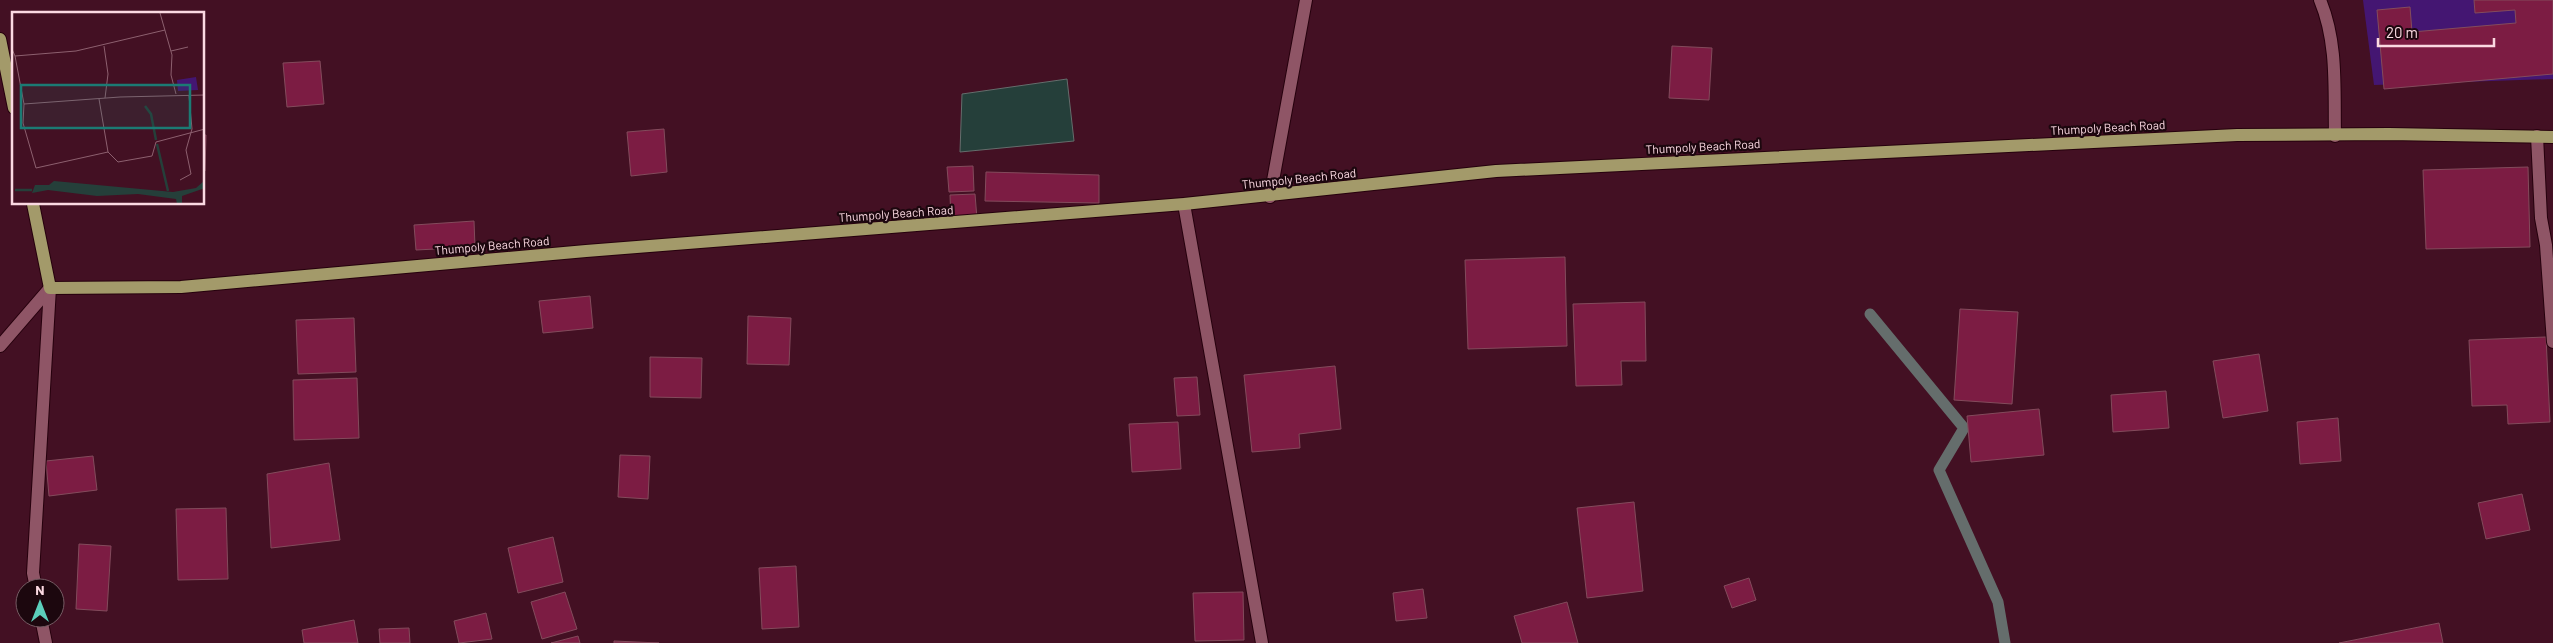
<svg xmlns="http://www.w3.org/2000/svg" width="2553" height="643" viewBox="0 0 2553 643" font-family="Barlow,sans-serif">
<rect width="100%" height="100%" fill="#431023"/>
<path fill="#441672" d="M 2363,0 L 2553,0 L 2553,79 L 2374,85 Z"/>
<path fill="#253f3a" stroke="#656d6c" d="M 1067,79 L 1074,141 L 960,152 L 962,94 Z"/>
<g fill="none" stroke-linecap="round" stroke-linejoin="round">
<path stroke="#656d6c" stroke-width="11" d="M 1870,314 L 1964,428 L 1939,470 L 1998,602 L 2005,643"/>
</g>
<g fill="#7c1c43" stroke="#834b5c">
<path d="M 2474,0 L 2553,0 L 2553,74 L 2384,89 L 2377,10 L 2410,7 L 2412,32 L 2516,23 L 2515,10 L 2475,13 Z"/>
<path d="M 1672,46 L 1712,48 L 1709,100 L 1669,98 Z"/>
<path d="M 320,61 L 324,104 L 287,107 L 283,63 Z"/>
<path d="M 664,129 L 667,172 L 631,176 L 627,132 Z"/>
<path d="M 204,135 L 206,135 L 205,171 L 204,171 Z"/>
<path d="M 973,166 L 974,191 L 949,192 L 947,167 Z"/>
<path d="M 2528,167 L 2530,247 L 2426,249 L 2423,170 Z"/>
<path d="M 986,172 L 1099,175 L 1099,203 L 985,201 Z"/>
<path d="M 975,194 L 977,219 L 951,221 L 950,195 Z"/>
<path d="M 474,221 L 475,247 L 416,250 L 414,225 Z"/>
<path d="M 1565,257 L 1567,346 L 1468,349 L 1465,260 Z"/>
<path d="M 590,296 L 593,328 L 543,333 L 539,301 Z"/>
<path d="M 1645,302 L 1646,361 L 1621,361 L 1622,385 L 1576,386 L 1573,304 Z"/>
<path d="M 1960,309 L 2018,312 L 2012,404 L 1954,400 Z"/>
<path d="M 748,316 L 791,318 L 789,365 L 747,364 Z"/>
<path d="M 354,318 L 356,372 L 298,374 L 296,320 Z"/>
<path d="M 2546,337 L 2550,422 L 2508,424 L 2507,405 L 2472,406 L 2469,340 Z"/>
<path d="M 2259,354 L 2268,411 L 2223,418 L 2213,361 Z"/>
<path d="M 650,357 L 702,358 L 701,398 L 650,397 Z"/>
<path d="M 1335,366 L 1341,429 L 1299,434 L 1300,448 L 1252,452 L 1244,375 Z"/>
<path d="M 1197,377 L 1200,415 L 1177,416 L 1174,378 Z"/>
<path d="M 357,378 L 359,438 L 294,440 L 293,380 Z"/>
<path d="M 2166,391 L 2169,428 L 2113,432 L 2111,395 Z"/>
<path d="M 2039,409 L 2044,455 L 1971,462 L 1967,416 Z"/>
<path d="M 2338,418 L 2341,461 L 2300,464 L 2297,422 Z"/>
<path d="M 1178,422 L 1181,469 L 1132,472 L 1129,424 Z"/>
<path d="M 620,455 L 650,456 L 648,499 L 618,497 Z"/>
<path d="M 93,456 L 97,490 L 49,496 L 46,461 Z"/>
<path d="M 329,463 L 340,540 L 271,548 L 267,474 Z"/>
<path d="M 2522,494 L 2530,530 L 2486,539 L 2478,503 Z"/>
<path d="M 1634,502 L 1643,591 L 1587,598 L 1577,508 Z"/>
<path d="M 226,508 L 228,579 L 178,580 L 176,509 Z"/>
<path d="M 553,537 L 563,582 L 518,593 L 508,548 Z"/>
<path d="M 79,544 L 111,546 L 107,611 L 76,609 Z"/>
<path d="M 796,566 L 799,627 L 762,629 L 759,568 Z"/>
<path d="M 1749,578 L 1756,600 L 1732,608 L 1724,586 Z"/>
<path d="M 1423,589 L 1427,618 L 1396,621 L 1393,593 Z"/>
<path d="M 565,592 L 577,629 L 542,639 L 531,602 Z"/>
<path d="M 1243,592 L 1244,640 L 1195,641 L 1193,593 Z"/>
<path d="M 1567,602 L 1578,643 L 1522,643 L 1514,616 Z"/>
<path d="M 486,613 L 492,639 L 459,643 L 454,621 Z"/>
<path d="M 354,620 L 358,643 L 304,643 L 302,630 Z"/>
<path d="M 2439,623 L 2443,643 L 2339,643 Z"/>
<path d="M 409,628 L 410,643 L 380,643 L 379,629 Z"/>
<path d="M 578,636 L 580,643 L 551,643 Z"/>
<path d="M 614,641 L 659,643 L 614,643 Z"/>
</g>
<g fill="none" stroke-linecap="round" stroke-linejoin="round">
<g stroke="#26000d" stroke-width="14">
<g id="minor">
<path d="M 2320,0 C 2338,43 2334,90 2335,136"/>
<path d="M 2537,136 L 2541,218 L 2546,245 L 2553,342"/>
<path d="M 1270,197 L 1306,0"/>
<path d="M 1184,204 L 1262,643"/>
<path d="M 0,346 L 50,288"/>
<path d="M 36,588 L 33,573 L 50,288"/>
<path d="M 41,618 L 46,643"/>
</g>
</g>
<g stroke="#26000d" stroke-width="14">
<g id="major">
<path d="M 0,39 L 14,108"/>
<path d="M 33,204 L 50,288 L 181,287 L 586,251 L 1184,204 L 1496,171 L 2237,135 L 2389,134 L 2553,137"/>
</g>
</g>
<use href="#minor" stroke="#8f5566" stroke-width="12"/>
<use href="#major" stroke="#a39a6a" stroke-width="12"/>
</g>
<g text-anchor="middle" stroke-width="4.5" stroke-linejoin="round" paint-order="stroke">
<g font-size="12" fill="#fbd9e2" stroke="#1c070e">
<text transform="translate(2108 128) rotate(-3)" y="4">Thumpoly Beach Road</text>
<text transform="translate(1703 147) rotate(-3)" y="4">Thumpoly Beach Road</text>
<text transform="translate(1299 179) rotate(-6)" y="4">Thumpoly Beach Road</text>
<text transform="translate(896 214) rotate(-4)" y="4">Thumpoly Beach Road</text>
<text transform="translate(492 246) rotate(-5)" y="4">Thumpoly Beach Road</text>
</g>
</g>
<g transform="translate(12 12)">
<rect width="192" height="192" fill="#431023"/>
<path d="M 184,65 L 186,78 L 166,79 L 165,68 Z" fill="#441672"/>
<path d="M 42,169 L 161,180 L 184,176 L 192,169 L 193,176 L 170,184 L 170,192 L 165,192 L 164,187 L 126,182 L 85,184 L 36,178 L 20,181 L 23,173 L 37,173 Z" fill="#253f3a"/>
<path fill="none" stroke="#253f3a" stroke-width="2.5" d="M 133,94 L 139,102 L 144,128M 145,132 L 156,179M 3,178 L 20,178"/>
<path fill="none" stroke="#8d606f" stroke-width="1" d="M 148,1 L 160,43 L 159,63 L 164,82M 92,34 L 96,62 L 93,86M 0,37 L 3,44 L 64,39 L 153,18M 159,39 L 176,35M 3,44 L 12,92 L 108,85 L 193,83M 87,87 L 96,140 L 106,150 L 140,144 L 144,130 L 193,117M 12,92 L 11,111 L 24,156 L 96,140M 168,168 L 179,162 L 174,138 L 180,117 L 177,84"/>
<path fill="#1b7b74" fill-opacity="0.15" stroke="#1b7b74" stroke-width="2.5" d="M 9,73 L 178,73 L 178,116 L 9,116 Z"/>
<rect width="192" height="192" fill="none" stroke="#fbd9e2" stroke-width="2.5"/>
</g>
<g transform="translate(40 603)"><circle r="24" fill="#1c070e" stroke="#755b63"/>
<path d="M0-4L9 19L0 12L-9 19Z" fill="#5bcebb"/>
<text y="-8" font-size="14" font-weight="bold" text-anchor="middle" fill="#fbd9e2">N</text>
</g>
<path d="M2378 38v8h116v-8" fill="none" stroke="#fbd9e2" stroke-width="2.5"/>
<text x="2386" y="38" font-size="15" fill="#fbd9e2" stroke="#1c070e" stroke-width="4" paint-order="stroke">20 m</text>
</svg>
